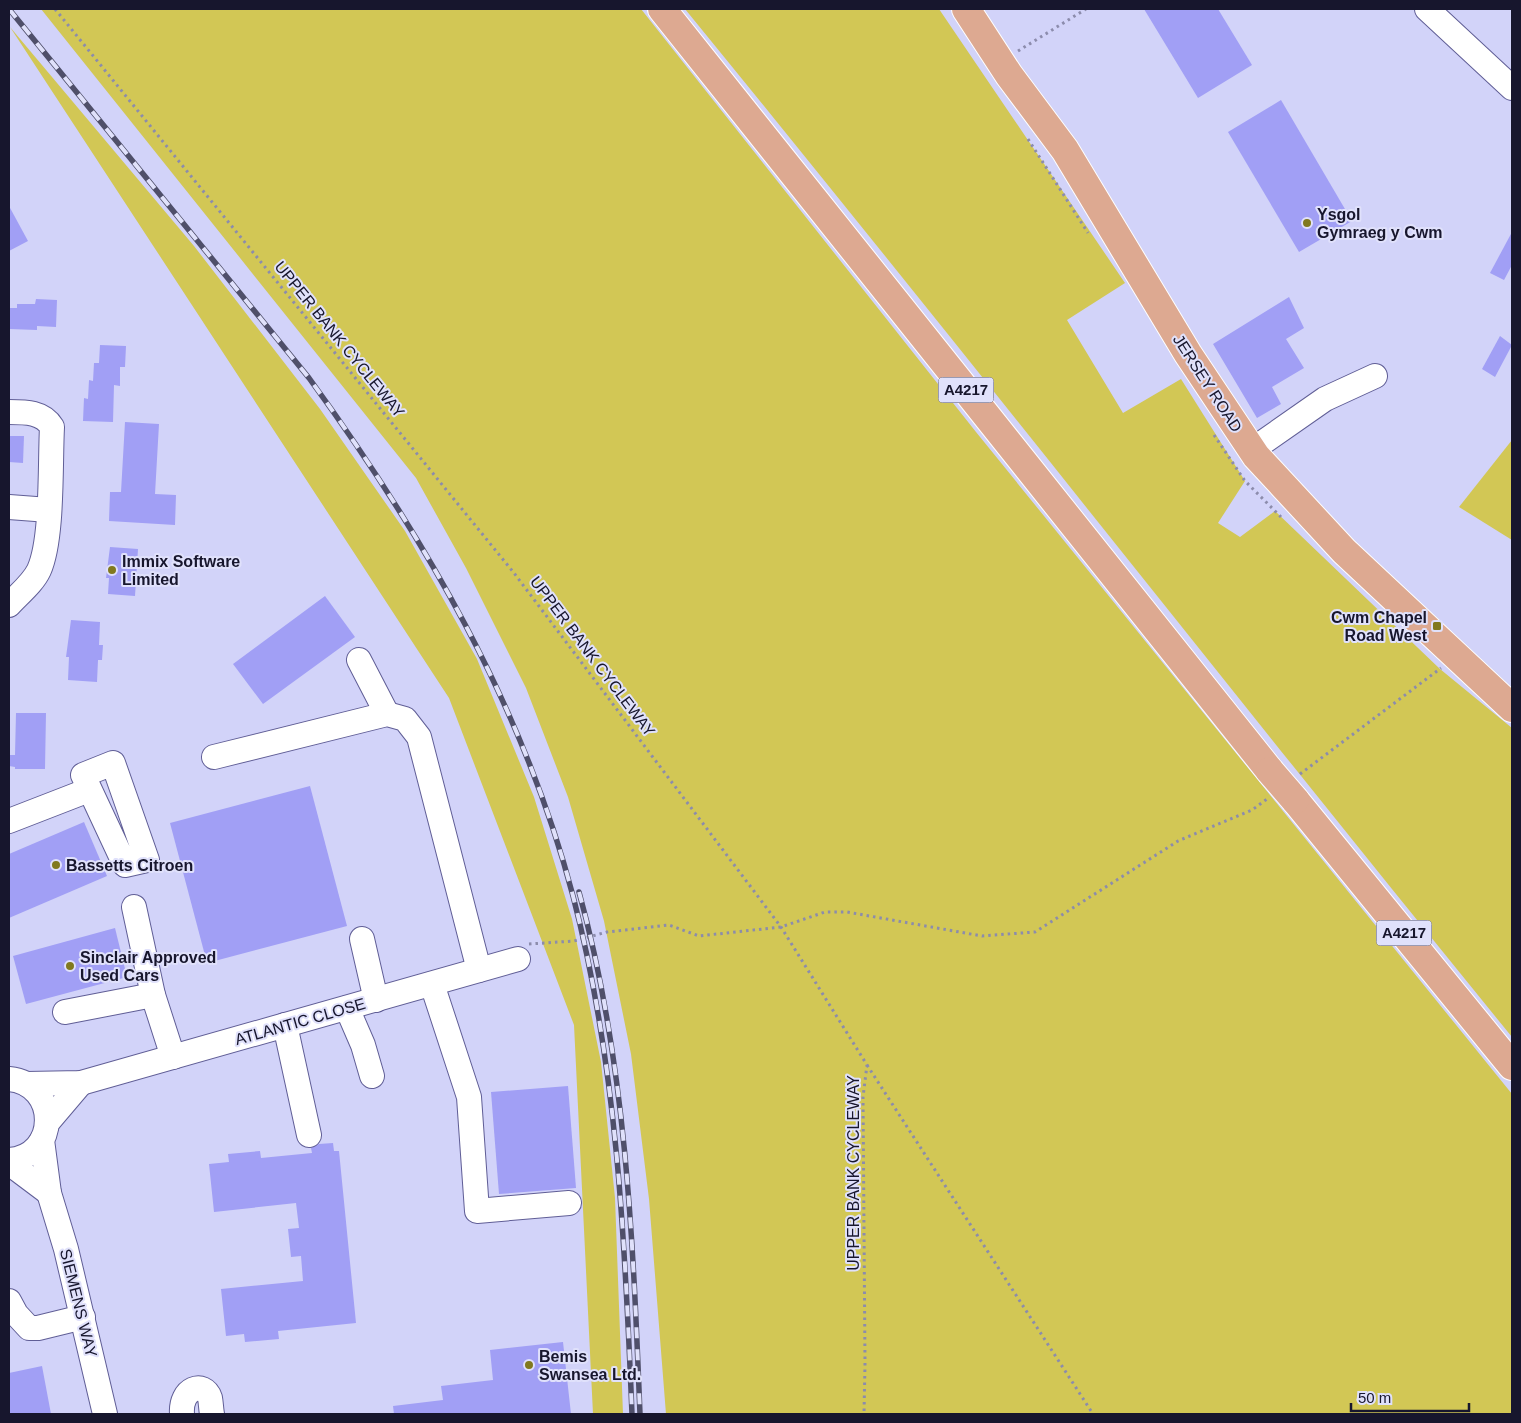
<svg xmlns="http://www.w3.org/2000/svg" width="1521" height="1423" viewBox="0 0 1521 1423" font-family="Helvetica,sans-serif">
<rect width="100%" height="100%" fill="#d2d3f9"/>
<g fill="#d2c755">
<path d="M 41,9 L 641,9 L 976,432 L 1512,1094 L 1512,1414 L 666,1414 L 649,1199 L 631,1054 L 604,921 L 568,797 L 526,688 L 466,568 L 416,478 Z"/>
<path d="M 685,9 L 939,9 L 1125,283 L 1067,320 L 1123,413 L 1181,379 L 1245,481 L 1218,523 L 1240,537 L 1275,511 L 1440,669 L 1512,728 L 1512,1037 C 1234,696 963,349 685,9 Z"/>
<path d="M 10,27 L 194,246 L 320,409 L 405,531 L 477,659 L 534,797 L 572,919 L 601,1062 L 615,1198 L 623,1414 L 593,1414 L 574,1025 L 449,698 Z"/>
<path d="M 1512,440 L 1512,540 L 1459,507 Z"/>
</g>
<g fill="#a19ff5">
<path d="M 1144,9 L 1218,9 L 1252,65 L 1198,98 Z"/>
<path d="M 1281,100 L 1352,221 L 1299,252 L 1228,132 Z"/>
<path d="M 9,206 L 28,241 L 9,251 Z"/>
<path d="M 1512,232 L 1512,265 L 1504,280 L 1490,273 Z"/>
<path d="M 1289,297 L 1304,328 L 1286,339 L 1304,368 L 1272,387 L 1281,404 L 1257,418 L 1213,344 Z"/>
<path d="M 36,299 L 57,300 L 56,327 L 37,326 L 37,330 L 9,329 L 9,308 L 17,308 L 17,304 L 35,304 Z"/>
<path d="M 1500,336 L 1512,345 L 1495,377 L 1482,369 Z"/>
<path d="M 100,345 L 126,346 L 125,367 L 120,367 L 120,386 L 114,385 L 113,422 L 83,421 L 84,398 L 88,399 L 89,380 L 93,381 L 94,363 L 99,363 Z"/>
<path d="M 125,422 L 159,424 L 155,494 L 176,495 L 175,525 L 109,521 L 110,492 L 121,492 Z"/>
<path d="M 9,436 L 24,436 L 23,463 L 9,462 Z"/>
<path d="M 110,547 L 138,549 L 135,596 L 108,594 L 109,578 L 106,578 Z"/>
<path d="M 325,596 L 355,637 L 263,704 L 233,664 Z"/>
<path d="M 71,620 L 100,622 L 99,645 L 103,645 L 102,660 L 98,660 L 97,682 L 68,680 L 69,657 L 66,657 Z"/>
<path d="M 16,713 L 46,713 L 45,769 L 15,769 L 15,767 L 9,766 L 9,755 L 15,755 Z"/>
<path d="M 310,786 L 347,926 L 207,963 L 170,823 Z"/>
<path d="M 84,822 L 107,876 L 9,918 L 9,854 Z"/>
<path d="M 115,928 L 127,977 L 26,1004 L 13,956 Z"/>
<path d="M 568,1086 L 576,1188 L 499,1194 L 491,1092 Z"/>
<path d="M 333,1143 L 334,1151 L 339,1151 L 356,1323 L 278,1331 L 279,1339 L 245,1342 L 244,1334 L 226,1336 L 221,1289 L 303,1281 L 301,1256 L 291,1257 L 288,1229 L 299,1228 L 296,1203 L 214,1212 L 209,1164 L 229,1162 L 228,1154 L 260,1151 L 261,1158 L 312,1153 L 311,1148 L 319,1144 Z"/>
<path d="M 563,1342 L 571,1414 L 394,1414 L 393,1406 L 443,1400 L 441,1386 L 493,1380 L 490,1350 Z"/>
<path d="M 42,1366 L 51,1414 L 9,1414 L 9,1373 Z"/>
</g>
<g fill="none" stroke-linecap="round" stroke-linejoin="round">
<g stroke="#605e96" stroke-width="26">
<g id="minor">
<path d="M 1427,9 L 1512,88"/>
<path d="M 9,412 C 26,412 43,412 52,427 C 50,463 53,539 39,570 C 33,583 19,594 9,605"/>
<path d="M 1252,450 L 1325,399 L 1375,376"/>
<path d="M 9,507 L 49,510"/>
<path d="M 359,660 L 387,714"/>
<path d="M 214,757 L 387,714 L 405,719 L 419,737 L 479,970"/>
<path d="M 113,763 L 147,860 L 125,865 L 83,775 Z"/>
<path d="M 9,821 L 89,790"/>
<path d="M 134,907 L 153,995 L 173,1057"/>
<path d="M 362,939 L 376,1000"/>
<path d="M 432,984 L 469,1097 L 477,1211 L 569,1203"/>
<path d="M 347,1008 L 363,1045 L 372,1076"/>
<path d="M 65,1012 L 153,995"/>
<path d="M 285,1025 L 309,1135"/>
<path d="M 9,1079 C 60,1084 59,1157 9,1160"/>
<path d="M 27,1084 L 81,1083 L 518,959"/>
<path d="M 47,1123 L 81,1083"/>
<path d="M 42,1140 L 49,1193 L 66,1249 L 105,1414"/>
<path d="M 9,1163 L 49,1193"/>
<path d="M 9,1301 L 16,1314 L 29,1328 L 38,1328 L 83,1317"/>
<path d="M 182,1414 C 180,1388 204,1380 210,1398 C 211,1403 211,1409 212,1414"/>
</g>
</g>
<g stroke="#fff" stroke-width="30">
<g id="major">
<path d="M 662,9 L 1270,771"/>
<path d="M 966,9 L 1009,75 L 1065,150 L 1188,354 L 1256,456 L 1344,551 L 1512,708"/>
<path d="M 1295,800 L 1512,1066"/>
</g>
</g>
<g stroke="#8c8cac" stroke-width="3" stroke-dasharray="2.5 4" stroke-linecap="butt">
<path d="M 55,9 L 514,573 L 781,927 L 867,1065 L 863,1097 L 865,1364 L 864,1414"/>
<path d="M 1018,51 L 1086,9"/>
<path d="M 1028,139 L 1088,233"/>
<path d="M 1214,435 L 1245,481 L 1281,517"/>
<path d="M 1300,774 L 1441,668"/>
<path d="M 529,944 L 574,941 L 607,932 L 669,925 L 699,936 L 781,927 L 825,912 L 847,912 L 982,936 L 1035,932 L 1178,841 L 1252,810 L 1267,799"/>
<path d="M 867,1065 L 1093,1414"/>
</g>
<use href="#minor" stroke="#fff" stroke-width="24"/>
<use href="#major" stroke="#dda991" stroke-width="28"/>
<g stroke="#4f4f6a" stroke-width="5.5">
<g id="rail">
<path d="M 9,9 L 309,378 C 424,536 523,706 573,896 C 617,1065 625,1240 632,1414"/>
<path d="M 579,892 C 626,1062 633,1238 640,1414"/>
</g>
</g>
<use href="#rail" stroke="#e0e1fb" stroke-width="4" stroke-dasharray="11" stroke-linecap="butt"/>
<g stroke="#fff" stroke-width="30" stroke-linecap="butt">
<path id="major-bridge" d="M 1270,771 L 1295,800"/>
</g>
<use href="#major-bridge" stroke="#dda991" stroke-width="28"/>
</g>
<g fill="#81791e" stroke="#e0e1fb" stroke-width="2">
<circle cx="1307" cy="223" r="5"/>
<circle cx="112" cy="570" r="5"/>
<rect x="1432" y="621" width="10" height="10" rx="2.5"/>
<circle cx="56" cy="865" r="5"/>
<circle cx="70" cy="966" r="5"/>
<circle cx="529" cy="1365" r="5"/>
</g>
<g text-anchor="middle" stroke-width="4" stroke-linejoin="round" paint-order="stroke">
<g fill="#e0e1fb" stroke="#53536b" stroke-width="1">
<rect x="938.5" y="377.5" width="55" height="25" rx="4"/>
<rect x="1376.5" y="920.5" width="55" height="25" rx="4"/>
</g>
<g font-size="15" font-weight="bold" fill="#17162d">
<text x="966" y="395">A4217</text>
<text x="1404" y="938">A4217</text>
</g>
<g font-size="16" font-weight="bold" fill="#17162d" stroke="#e0e1fb" text-anchor="start">
<text x="1317" y="220">Ysgol<tspan x="1317" dy="18">Gymraeg y Cwm</tspan></text>
<text x="122" y="567">Immix Software<tspan x="122" dy="18">Limited</tspan></text>
<text x="1427" y="623" text-anchor="end">Cwm Chapel<tspan x="1427" dy="18">Road West</tspan></text>
<text x="66" y="871">Bassetts Citroen</text>
<text x="80" y="963">Sinclair Approved<tspan x="80" dy="18">Used Cars</tspan></text>
<text x="539" y="1362">Bemis<tspan x="539" dy="18">Swansea Ltd.</tspan></text>
</g>
<g font-size="16" fill="#17162d" stroke="#e0e1fb">
<text transform="translate(340 339) rotate(51)" y="6">UPPER BANK CYCLEWAY</text>
<text transform="translate(1208 383) rotate(57)" y="6">JERSEY ROAD</text>
<text transform="translate(593 656) rotate(53)" y="6">UPPER BANK CYCLEWAY</text>
<text transform="translate(300 1021) rotate(-16)" y="6">ATLANTIC CLOSE</text>
<text transform="translate(853 1173) rotate(-90)" y="6">UPPER BANK CYCLEWAY</text>
<text transform="translate(79 1303) rotate(76)" y="6">SIEMENS WAY</text>
</g>
</g>
<rect width="1521" height="1423" fill="none" stroke="#17162d" stroke-width="20"/>
<path d="M1351 1403v8h118v-8" fill="none" stroke="#17162d" stroke-width="2.5"/>
<text x="1358" y="1403" font-size="15" fill="#17162d" stroke="#e0e1fb" stroke-width="4" paint-order="stroke">50 m</text>
</svg>
